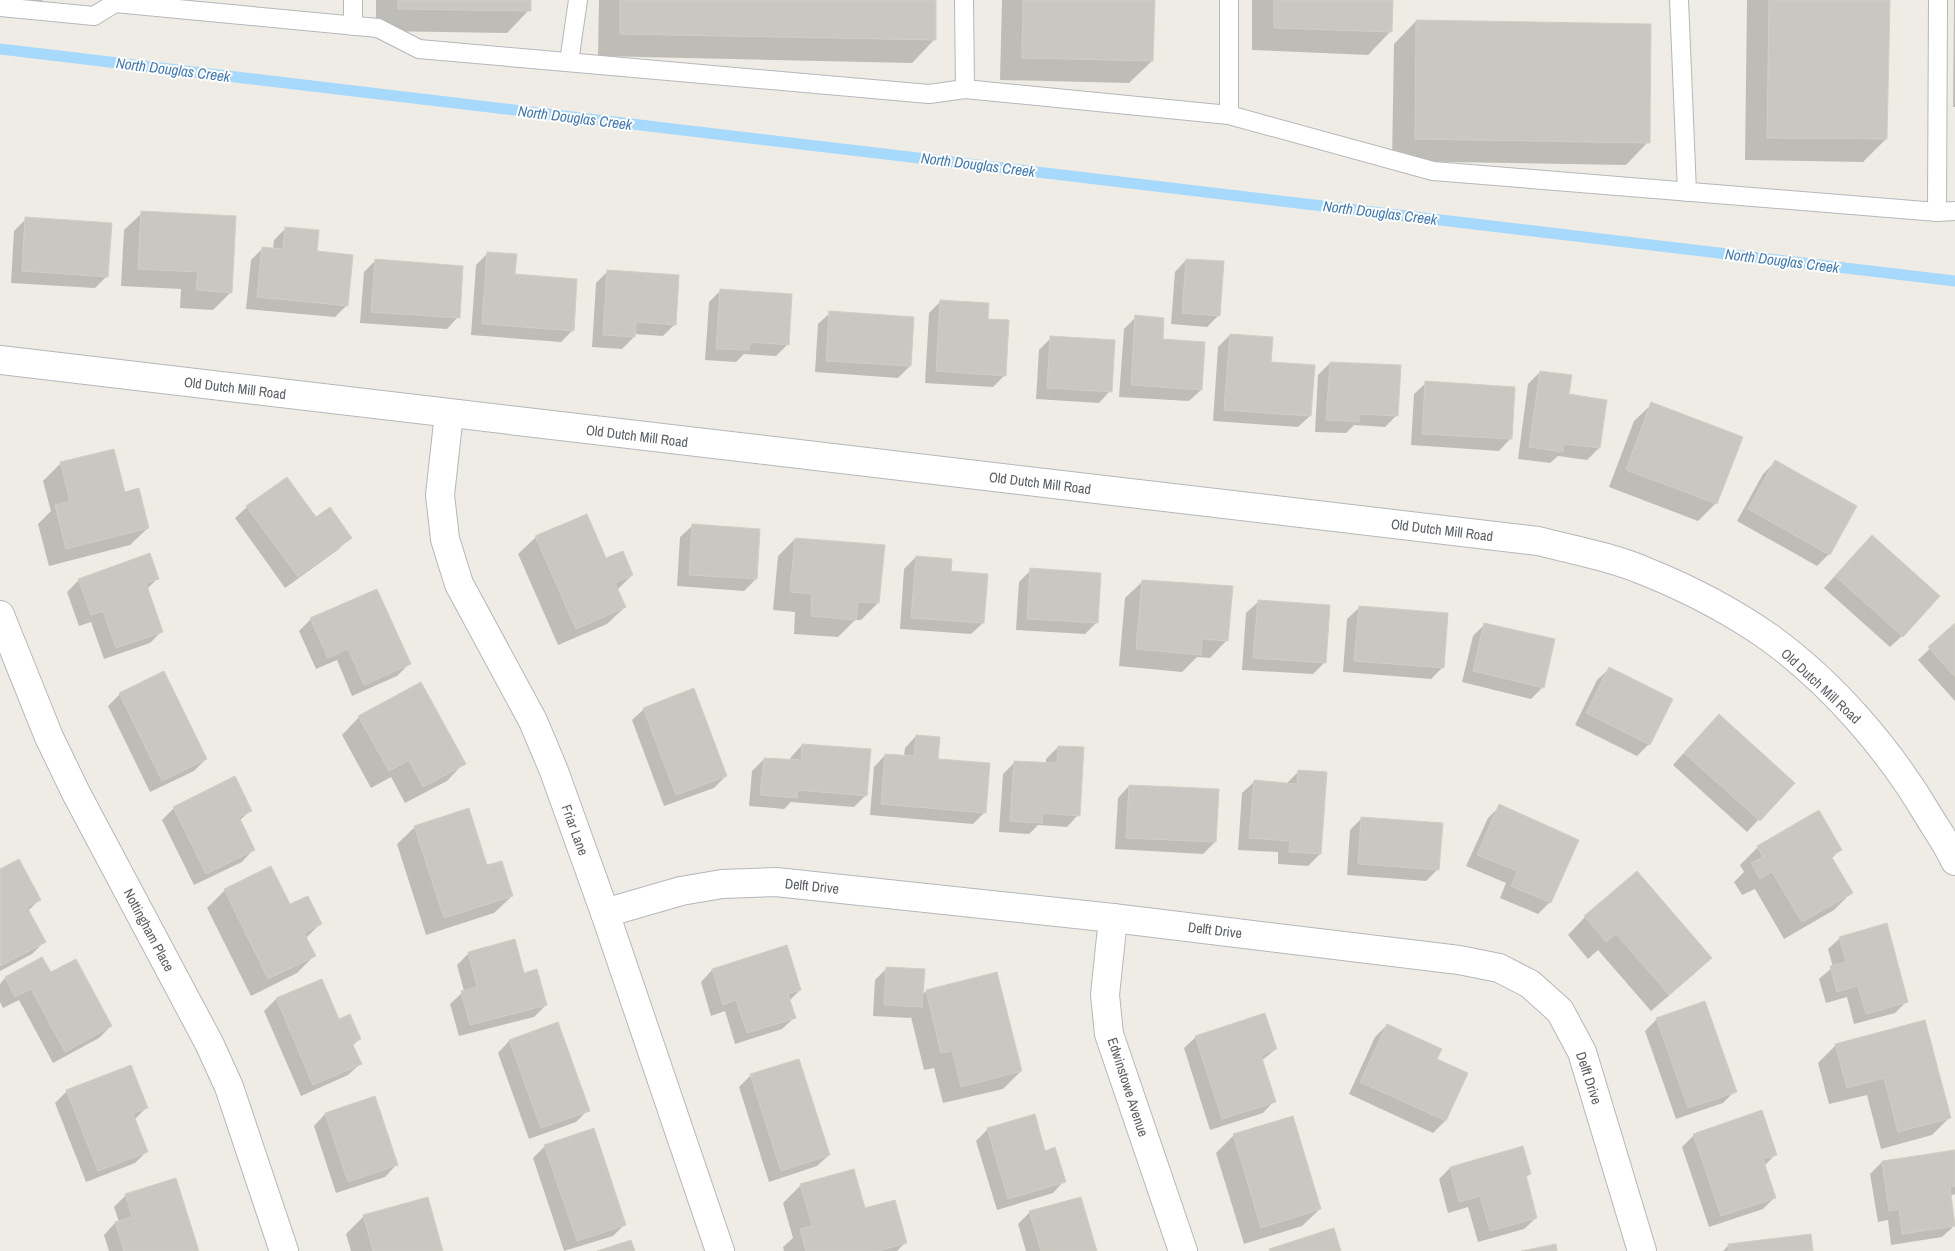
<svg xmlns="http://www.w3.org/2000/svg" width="1955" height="1251" viewBox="0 0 1955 1251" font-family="'Archivo Narrow',sans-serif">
<rect width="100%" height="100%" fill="#eeece4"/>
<g fill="#0003">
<path d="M 8,0 L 43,0 L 39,4 Z"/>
<path d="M 376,0 L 530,0 L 529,10 L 507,33 L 376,31 Z"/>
<path d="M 599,0 L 935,0 L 934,40 L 912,63 L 598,56 Z"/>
<path d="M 1002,0 L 1153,0 L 1152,61 L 1129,83 L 1000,80 Z"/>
<path d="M 1252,0 L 1391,0 L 1390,32 L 1368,55 L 1252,50 Z"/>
<path d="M 1747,0 L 1888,0 L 1886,139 L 1863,162 L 1745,160 Z"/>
<path d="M 1954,0 L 1955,0 L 1955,107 L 1953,107 Z"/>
<path d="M 1416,21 L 1648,142 L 1626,165 L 1392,161 L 1394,44 Z"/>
<path d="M 142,213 L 231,292 L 213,310 L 180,308 L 181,289 L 121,286 L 124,230 Z"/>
<path d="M 26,219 L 107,276 L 95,288 L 11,283 L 14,231 Z"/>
<path d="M 286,228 L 316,252 L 347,305 L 335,317 L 246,309 L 251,260 L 262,249 L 273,250 L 274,240 Z"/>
<path d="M 488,253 L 514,275 L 573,330 L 561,342 L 471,335 L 476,265 Z"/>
<path d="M 376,260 L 458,317 L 447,329 L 360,323 L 364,272 Z"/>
<path d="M 1186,260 L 1219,315 L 1207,327 L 1171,324 L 1175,272 Z"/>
<path d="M 608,271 L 675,324 L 663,336 L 634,334 L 634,337 L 622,349 L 592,347 L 596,283 Z"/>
<path d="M 721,290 L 788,344 L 776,356 L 744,354 L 736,362 L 705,360 L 709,302 Z"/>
<path d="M 940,302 L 987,320 L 1005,375 L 993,387 L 925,383 L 929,313 Z"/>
<path d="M 830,313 L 910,366 L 898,378 L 815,372 L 818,324 Z"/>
<path d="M 1136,317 L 1161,340 L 1201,390 L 1189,401 L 1119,397 L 1124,329 Z"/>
<path d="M 1230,335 L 1270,363 L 1310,416 L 1298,427 L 1213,421 L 1218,347 Z"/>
<path d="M 1051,338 L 1110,391 L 1099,403 L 1036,399 L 1039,350 Z"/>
<path d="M 1330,363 L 1397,415 L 1385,427 L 1354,425 L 1346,433 L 1315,432 L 1318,375 Z"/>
<path d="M 1540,372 L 1568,395 L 1599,448 L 1587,460 L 1558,456 L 1550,463 L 1518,459 L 1528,384 Z"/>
<path d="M 1426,383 L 1510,439 L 1499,451 L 1411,445 L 1414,394 Z"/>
<path d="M 1652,404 L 1716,503 L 1698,521 L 1609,487 L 1634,421 Z"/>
<path d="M 1775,462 L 1829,554 L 1817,566 L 1737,521 L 1763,474 Z"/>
<path d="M 61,463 L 124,494 L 148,528 L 130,545 L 49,566 L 38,524 L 51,511 L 43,481 Z"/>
<path d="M 247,507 L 350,537 L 339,549 L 285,588 L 235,518 Z"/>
<path d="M 692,526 L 756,579 L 744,591 L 677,586 L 680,537 Z"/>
<path d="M 536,537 L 605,560 L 632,575 L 617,590 L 625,607 L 607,624 L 558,645 L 518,554 Z"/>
<path d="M 795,539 L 878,603 L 861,620 L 855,620 L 838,637 L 794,634 L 795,612 L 773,610 L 778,556 Z"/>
<path d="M 1860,548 L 1902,636 L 1890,647 L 1824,588 Z"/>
<path d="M 916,557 L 950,572 L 983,623 L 971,634 L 900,629 L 904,569 Z"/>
<path d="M 1031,570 L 1097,622 L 1085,634 L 1016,630 L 1019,582 Z"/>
<path d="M 158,578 L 147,589 L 162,631 L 150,643 L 104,659 L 91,622 L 79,626 L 67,592 L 79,580 Z"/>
<path d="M 1143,581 L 1227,640 L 1210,658 L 1197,657 L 1182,672 L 1119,666 L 1125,598 Z"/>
<path d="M 1258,602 L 1324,663 L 1313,674 L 1242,670 L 1246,613 Z"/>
<path d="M 1359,608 L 1443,667 L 1431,679 L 1343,672 L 1347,619 Z"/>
<path d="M 311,619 L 409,664 L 397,676 L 352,696 L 337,660 L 316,669 L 299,631 Z"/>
<path d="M 1485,624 L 1543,687 L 1531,699 L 1462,682 L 1473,636 Z"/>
<path d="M 1955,625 L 1955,701 L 1918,660 Z"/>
<path d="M 1609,669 L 1649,744 L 1637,756 L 1575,725 L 1597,680 Z"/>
<path d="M 120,694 L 206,759 L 194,771 L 150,792 L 108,706 Z"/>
<path d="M 644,709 L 726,776 L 714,788 L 664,806 L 632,720 Z"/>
<path d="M 359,717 L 464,763 L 447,781 L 405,803 L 391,777 L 371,788 L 342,735 Z"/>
<path d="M 1707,727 L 1793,783 L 1747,832 L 1673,765 Z"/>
<path d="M 916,736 L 985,812 L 973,824 L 870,815 L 874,767 L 885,755 L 904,756 L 905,748 Z"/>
<path d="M 802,745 L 866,795 L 854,807 L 791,802 L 784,809 L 749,806 L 752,771 L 764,759 L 790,761 L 791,757 Z"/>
<path d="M 1058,747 L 1078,815 L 1067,827 L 1038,825 L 1029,834 L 999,832 L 1003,774 L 1015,762 L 1046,764 L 1046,759 Z"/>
<path d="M 1298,772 L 1320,854 L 1308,866 L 1278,864 L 1278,852 L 1238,850 L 1242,793 L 1254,782 L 1286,784 Z"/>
<path d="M 1129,786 L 1215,842 L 1203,854 L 1115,849 L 1118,798 Z"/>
<path d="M 1500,806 L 1550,902 L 1538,914 L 1500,898 L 1506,883 L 1466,866 L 1488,818 Z"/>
<path d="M 174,808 L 251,810 L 239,821 L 253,850 L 242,862 L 194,885 L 162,820 Z"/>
<path d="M 1819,812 L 1840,850 L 1831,859 L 1851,893 L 1834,910 L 1784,939 L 1755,889 L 1742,895 L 1734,882 L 1744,872 L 1740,865 L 1758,847 Z"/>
<path d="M 1362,818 L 1438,869 L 1426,881 L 1347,875 L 1350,830 Z"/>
<path d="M 415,827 L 486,866 L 512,896 L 494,913 L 426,935 L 397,844 Z"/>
<path d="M 0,870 L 40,899 L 28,911 L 44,942 L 32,954 L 0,971 Z"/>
<path d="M 225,890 L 289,906 L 320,924 L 306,938 L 314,956 L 297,973 L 251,996 L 207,908 Z"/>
<path d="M 1585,917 L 1711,958 L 1693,975 L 1651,1011 L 1598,950 L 1588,959 L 1568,935 Z"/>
<path d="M 1840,938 L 1907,1001 L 1895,1013 L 1854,1024 L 1847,997 L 1826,1003 L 1819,979 L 1833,967 L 1828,949 Z"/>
<path d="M 469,953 L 546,1005 L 534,1017 L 459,1036 L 450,1004 L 464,991 L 457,965 Z"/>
<path d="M 42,959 L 50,974 L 111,1026 L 99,1038 L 53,1063 L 19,1000 L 3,1008 L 0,1002 L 0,984 L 5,978 Z"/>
<path d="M 887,968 L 922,995 L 926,991 L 1021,1071 L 1003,1089 L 943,1103 L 934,1068 L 924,1070 L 911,1017 L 909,1018 L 873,1016 L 875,980 Z"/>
<path d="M 712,970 L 800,990 L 789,1001 L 794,1018 L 782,1029 L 735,1044 L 725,1011 L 711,1016 L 701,982 Z"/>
<path d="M 321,980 L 338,1020 L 360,1039 L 352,1046 L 360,1064 L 348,1075 L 301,1096 L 264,1011 L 276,999 Z"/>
<path d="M 1657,1019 L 1735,1091 L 1723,1103 L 1676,1119 L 1645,1031 Z"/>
<path d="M 1387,1025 L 1436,1060 L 1467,1074 L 1445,1121 L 1433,1133 L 1349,1094 L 1375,1037 Z"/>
<path d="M 1196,1037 L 1276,1049 L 1261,1061 L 1274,1101 L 1263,1113 L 1210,1130 L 1184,1048 Z"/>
<path d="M 509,1041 L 588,1110 L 576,1122 L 529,1139 L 498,1053 Z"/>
<path d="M 1836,1045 L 1949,1118 L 1932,1135 L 1881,1149 L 1867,1095 L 1829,1104 L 1818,1063 Z"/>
<path d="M 798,1060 L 829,1155 L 817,1166 L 769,1182 L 739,1087 L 750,1076 Z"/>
<path d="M 67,1091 L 146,1108 L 134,1120 L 147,1151 L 135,1163 L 86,1182 L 55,1103 Z"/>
<path d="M 325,1114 L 396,1165 L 385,1177 L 336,1193 L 314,1126 Z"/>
<path d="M 1292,1118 L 1320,1209 L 1302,1226 L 1244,1244 L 1216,1153 L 1233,1136 Z"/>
<path d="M 988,1129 L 1045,1152 L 1064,1181 L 1053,1193 L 997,1210 L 976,1141 Z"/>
<path d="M 1694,1135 L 1776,1154 L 1764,1166 L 1775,1197 L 1763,1209 L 1709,1227 L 1682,1147 Z"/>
<path d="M 545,1146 L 625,1224 L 613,1236 L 564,1251 L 533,1158 Z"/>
<path d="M 1955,1151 L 1955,1194 L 1950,1196 L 1954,1226 L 1942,1237 L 1891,1245 L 1888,1220 L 1878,1222 L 1870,1174 L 1882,1162 Z"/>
<path d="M 1450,1168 L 1530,1174 L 1525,1178 L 1536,1218 L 1524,1229 L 1478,1242 L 1468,1207 L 1448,1213 L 1439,1179 Z"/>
<path d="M 854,1171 L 864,1210 L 906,1242 L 897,1251 L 784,1251 L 783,1247 L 793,1238 L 783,1203 L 800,1186 Z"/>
<path d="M 126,1195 L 198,1251 L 109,1251 L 104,1235 L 115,1223 L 119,1222 L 114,1207 Z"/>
<path d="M 1030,1212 L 1095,1251 L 1026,1251 L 1018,1224 Z"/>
<path d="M 364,1216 L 441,1251 L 351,1251 L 346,1234 Z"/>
<path d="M 1729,1245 L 1812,1251 L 1723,1251 Z"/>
</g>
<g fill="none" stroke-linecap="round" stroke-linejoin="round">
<path stroke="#a7d9fc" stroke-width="11" d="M 0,49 L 1955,281"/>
</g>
<g fill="#cac7c2" stroke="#d3cec3">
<path d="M 398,0 L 531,0 L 531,11 L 398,9 Z"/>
<path d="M 620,0 L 936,0 L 936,40 L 620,34 Z"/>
<path d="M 1023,0 L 1155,0 L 1153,61 L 1022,58 Z"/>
<path d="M 1274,0 L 1393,0 L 1392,32 L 1274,28 Z"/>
<path d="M 1769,0 L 1890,0 L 1887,139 L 1767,138 Z"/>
<path d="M 1416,20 L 1651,24 L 1650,143 L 1415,139 Z"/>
<path d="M 141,211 L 236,216 L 232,293 L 196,290 L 198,272 L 138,269 Z"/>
<path d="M 25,217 L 112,223 L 108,277 L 22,271 Z"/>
<path d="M 285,227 L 319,230 L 317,251 L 353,255 L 348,306 L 257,297 L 262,247 L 283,249 Z"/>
<path d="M 487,252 L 517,254 L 515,274 L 577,279 L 574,331 L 482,324 Z"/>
<path d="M 375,259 L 463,266 L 460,318 L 371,312 Z"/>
<path d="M 1186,259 L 1224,261 L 1220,316 L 1182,313 Z"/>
<path d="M 607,270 L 679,275 L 676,325 L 636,322 L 635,337 L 603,335 Z"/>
<path d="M 720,289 L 792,294 L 789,345 L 750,342 L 749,350 L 716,349 Z"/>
<path d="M 940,300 L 989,303 L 988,319 L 1009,320 L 1006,376 L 936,371 Z"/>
<path d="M 829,311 L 914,317 L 911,366 L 826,361 Z"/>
<path d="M 1135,315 L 1164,318 L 1163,339 L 1205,342 L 1202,390 L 1131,385 Z"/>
<path d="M 1230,334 L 1273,337 L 1271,362 L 1315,365 L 1311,416 L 1224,410 Z"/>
<path d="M 1050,336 L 1115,340 L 1112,392 L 1047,388 Z"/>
<path d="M 1330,362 L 1401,365 L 1398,416 L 1359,414 L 1359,422 L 1326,420 Z"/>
<path d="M 1540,371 L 1572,375 L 1569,394 L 1607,400 L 1600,448 L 1564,444 L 1563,452 L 1529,447 Z"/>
<path d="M 1425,381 L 1515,387 L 1512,439 L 1422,434 Z"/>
<path d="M 1651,402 L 1743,437 L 1717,504 L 1626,470 Z"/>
<path d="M 114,449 L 125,492 L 139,488 L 149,528 L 66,549 L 55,505 L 70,501 L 60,462 Z"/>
<path d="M 1775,460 L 1857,506 L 1830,555 L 1748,509 Z"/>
<path d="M 287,477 L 316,517 L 330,507 L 352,538 L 298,577 L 246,506 Z"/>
<path d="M 587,514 L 606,558 L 623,551 L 633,575 L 615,583 L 626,607 L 576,629 L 535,536 Z"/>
<path d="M 692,524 L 760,529 L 757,579 L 689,575 Z"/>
<path d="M 1872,535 L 1940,596 L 1903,637 L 1835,576 Z"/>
<path d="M 795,538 L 885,545 L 879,603 L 858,602 L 856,620 L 811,616 L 812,594 L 790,592 Z"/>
<path d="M 150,553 L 159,579 L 146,583 L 163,632 L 116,648 L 103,611 L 91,615 L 78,579 Z"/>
<path d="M 916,556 L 952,559 L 951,571 L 988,574 L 984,623 L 911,618 Z"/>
<path d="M 1030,568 L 1101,573 L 1098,623 L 1027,619 Z"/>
<path d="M 1142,580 L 1233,586 L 1228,641 L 1202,639 L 1201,655 L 1136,649 Z"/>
<path d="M 377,589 L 411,664 L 364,685 L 348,649 L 328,658 L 310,618 Z"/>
<path d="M 1258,600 L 1330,605 L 1326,663 L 1253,658 Z"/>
<path d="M 1359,606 L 1448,613 L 1444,668 L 1354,661 Z"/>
<path d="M 1484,623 L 1555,639 L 1544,688 L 1473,671 Z"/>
<path d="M 1955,623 L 1955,677 L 1928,647 Z"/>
<path d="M 1609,667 L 1673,699 L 1650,745 L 1586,713 Z"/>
<path d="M 164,671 L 207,759 L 162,781 L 119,693 Z"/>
<path d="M 421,682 L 466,764 L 423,787 L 409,760 L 389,771 L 358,716 Z"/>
<path d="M 694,688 L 727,776 L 676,795 L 643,708 Z"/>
<path d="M 1719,714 L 1795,783 L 1760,821 L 1684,753 Z"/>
<path d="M 916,735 L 940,737 L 938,759 L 990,763 L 986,813 L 881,804 L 885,754 L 914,756 Z"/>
<path d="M 802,744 L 871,749 L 867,796 L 797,790 L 797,798 L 760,795 L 764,758 L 801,760 Z"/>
<path d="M 1058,746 L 1084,747 L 1080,816 L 1043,813 L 1042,823 L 1010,821 L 1014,761 L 1057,763 Z"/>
<path d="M 1298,770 L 1327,772 L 1321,854 L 1289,852 L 1290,841 L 1249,838 L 1254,780 L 1297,784 Z"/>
<path d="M 235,776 L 252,811 L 239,817 L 255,850 L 206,874 L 173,807 Z"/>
<path d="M 1129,785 L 1219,789 L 1216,842 L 1126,838 Z"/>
<path d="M 1499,804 L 1579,840 L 1551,903 L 1511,886 L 1517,871 L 1477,855 Z"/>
<path d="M 469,808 L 487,865 L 502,861 L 513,896 L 444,918 L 414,826 Z"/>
<path d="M 1819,810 L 1842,850 L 1831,856 L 1853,893 L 1802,922 L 1772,872 L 1760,879 L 1751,863 L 1763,857 L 1757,846 Z"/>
<path d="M 1361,817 L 1443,823 L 1439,870 L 1358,864 Z"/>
<path d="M 19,859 L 41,900 L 27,907 L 46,942 L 0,966 L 0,869 Z"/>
<path d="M 271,866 L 290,904 L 308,896 L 322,924 L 304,933 L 316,956 L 268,979 L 224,889 Z"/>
<path d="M 1637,871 L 1712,958 L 1669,995 L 1616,934 L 1606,942 L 1584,916 Z"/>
<path d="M 1887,923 L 1908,1002 L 1866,1014 L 1858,986 L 1837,992 L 1830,966 L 1846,962 L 1839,937 Z"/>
<path d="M 515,939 L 524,973 L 537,969 L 547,1005 L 470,1025 L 461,991 L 477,987 L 468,952 Z"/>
<path d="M 787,945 L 801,990 L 788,994 L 796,1018 L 747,1033 L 736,1000 L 723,1005 L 712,969 Z"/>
<path d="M 42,957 L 51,972 L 76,959 L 112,1026 L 65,1052 L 31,989 L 15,997 L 5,977 Z"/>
<path d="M 886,967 L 925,969 L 922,1007 L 884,1005 Z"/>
<path d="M 997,972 L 1022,1071 L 961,1087 L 952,1051 L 941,1053 L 926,990 Z"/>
<path d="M 322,979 L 339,1019 L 350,1014 L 361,1039 L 352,1043 L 362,1064 L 313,1085 L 276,998 Z"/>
<path d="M 1705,1001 L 1737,1092 L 1688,1108 L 1656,1018 Z"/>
<path d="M 1265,1013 L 1277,1049 L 1261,1055 L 1276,1102 L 1222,1119 L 1195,1036 Z"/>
<path d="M 1925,1020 L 1951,1118 L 1898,1132 L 1884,1078 L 1847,1088 L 1835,1044 Z"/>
<path d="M 558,1022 L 590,1111 L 541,1128 L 509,1040 Z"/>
<path d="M 1387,1024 L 1442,1049 L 1437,1059 L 1468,1073 L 1446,1121 L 1360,1082 Z"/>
<path d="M 799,1059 L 830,1155 L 781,1171 L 750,1074 Z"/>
<path d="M 131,1065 L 148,1108 L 133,1113 L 148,1152 L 98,1171 L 66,1090 Z"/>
<path d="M 375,1096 L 398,1165 L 348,1182 L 325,1113 Z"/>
<path d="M 1762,1110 L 1777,1155 L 1763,1159 L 1776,1198 L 1721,1216 L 1693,1134 Z"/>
<path d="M 1035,1114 L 1045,1151 L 1055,1147 L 1066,1182 L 1008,1199 L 987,1128 Z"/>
<path d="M 1293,1116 L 1321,1209 L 1261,1228 L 1233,1134 Z"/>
<path d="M 594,1128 L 626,1225 L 577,1241 L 544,1145 Z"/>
<path d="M 1523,1146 L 1531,1174 L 1526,1175 L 1537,1218 L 1490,1231 L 1480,1196 L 1459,1202 L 1450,1167 Z"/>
<path d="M 1955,1150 L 1955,1186 L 1950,1187 L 1955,1226 L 1902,1234 L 1899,1209 L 1889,1211 L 1882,1161 Z"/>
<path d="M 854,1169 L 865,1208 L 895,1200 L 907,1243 L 878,1251 L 806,1251 L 800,1229 L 812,1226 L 800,1184 Z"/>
<path d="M 176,1178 L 199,1251 L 124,1251 L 115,1222 L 132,1217 L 125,1194 Z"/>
<path d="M 428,1197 L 443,1251 L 373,1251 L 363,1215 Z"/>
<path d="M 1081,1197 L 1097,1251 L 1041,1251 L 1029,1211 Z"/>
<path d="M 1334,1228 L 1341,1251 L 1270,1251 L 1269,1249 Z"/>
<path d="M 1811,1234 L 1813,1251 L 1729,1251 L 1728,1244 Z"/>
<path d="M 631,1240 L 635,1251 L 597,1251 Z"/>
<path d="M 1556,1244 L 1557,1251 L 1521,1251 Z"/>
</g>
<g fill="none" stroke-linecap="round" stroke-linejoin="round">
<g stroke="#b5b7bb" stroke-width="20">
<g id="service">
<path d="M 353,0 L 353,26"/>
<path d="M 1229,0 L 1229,115 L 1433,171 L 1937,212 L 1938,0"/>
<path d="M 1679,0 L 1687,192"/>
<path d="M 0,7 L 94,16 L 115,3 L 378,28 L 419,49 L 929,94 L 965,89 L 964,0"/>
<path d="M 569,62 L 578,0"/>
<path d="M 965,89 L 1229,115"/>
<path d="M 1937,212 L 1955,211"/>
</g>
</g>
<g stroke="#b5b7bb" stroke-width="30">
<g id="minor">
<path d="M 0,360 L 1538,541 C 1574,550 1612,557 1647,572 C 1689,589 1733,612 1770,638 C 1833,684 1889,749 1928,815 C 1937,830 1948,845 1955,861"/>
<path d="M 449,414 L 440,495 L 445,539 L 459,584 L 533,721 L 554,771 L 605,913 L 720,1251"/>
<path d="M 0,615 L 49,737 L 76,793 L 210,1045 L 229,1087 L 284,1251"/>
<path d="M 605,913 L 681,891 L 722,884 L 776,882 L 1113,918 L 1459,960 L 1499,968 L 1530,984 L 1560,1011 L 1582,1052 L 1642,1251"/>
<path d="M 1113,918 L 1105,995 L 1109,1034 L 1183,1251"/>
</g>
</g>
<use href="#service" stroke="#fff" stroke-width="18"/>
<use href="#minor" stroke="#fff" stroke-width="28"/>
</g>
<g text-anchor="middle" stroke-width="4" stroke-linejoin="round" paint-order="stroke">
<g font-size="14" fill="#5c6065" stroke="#fff">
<text transform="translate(235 388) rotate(7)" y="5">Old Dutch Mill Road</text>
<text transform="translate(637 436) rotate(7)" y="5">Old Dutch Mill Road</text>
<text transform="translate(1040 483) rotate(7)" y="5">Old Dutch Mill Road</text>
<text transform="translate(1442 530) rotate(7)" y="5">Old Dutch Mill Road</text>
<text transform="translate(1821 686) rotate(43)" y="5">Old Dutch Mill Road</text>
<text transform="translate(575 830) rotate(70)" y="5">Friar Lane</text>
<text transform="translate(812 886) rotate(6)" y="5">Delft Drive</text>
<text transform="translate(149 930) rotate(62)" y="5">Nottingham Place</text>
<text transform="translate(1215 930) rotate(7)" y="5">Delft Drive</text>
<text transform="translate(1589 1078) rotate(72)" y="5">Delft Drive</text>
<text transform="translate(1128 1087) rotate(72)" y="5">Edwinstowe Avenue</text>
</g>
<g font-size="15" font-style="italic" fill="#437aae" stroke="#fff">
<text transform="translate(173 70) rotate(7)" y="5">North Douglas Creek</text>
<text transform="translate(575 118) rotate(7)" y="5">North Douglas Creek</text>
<text transform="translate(978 165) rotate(7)" y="5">North Douglas Creek</text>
<text transform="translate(1380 213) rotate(7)" y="5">North Douglas Creek</text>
<text transform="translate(1782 261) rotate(7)" y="5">North Douglas Creek</text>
</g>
</g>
</svg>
